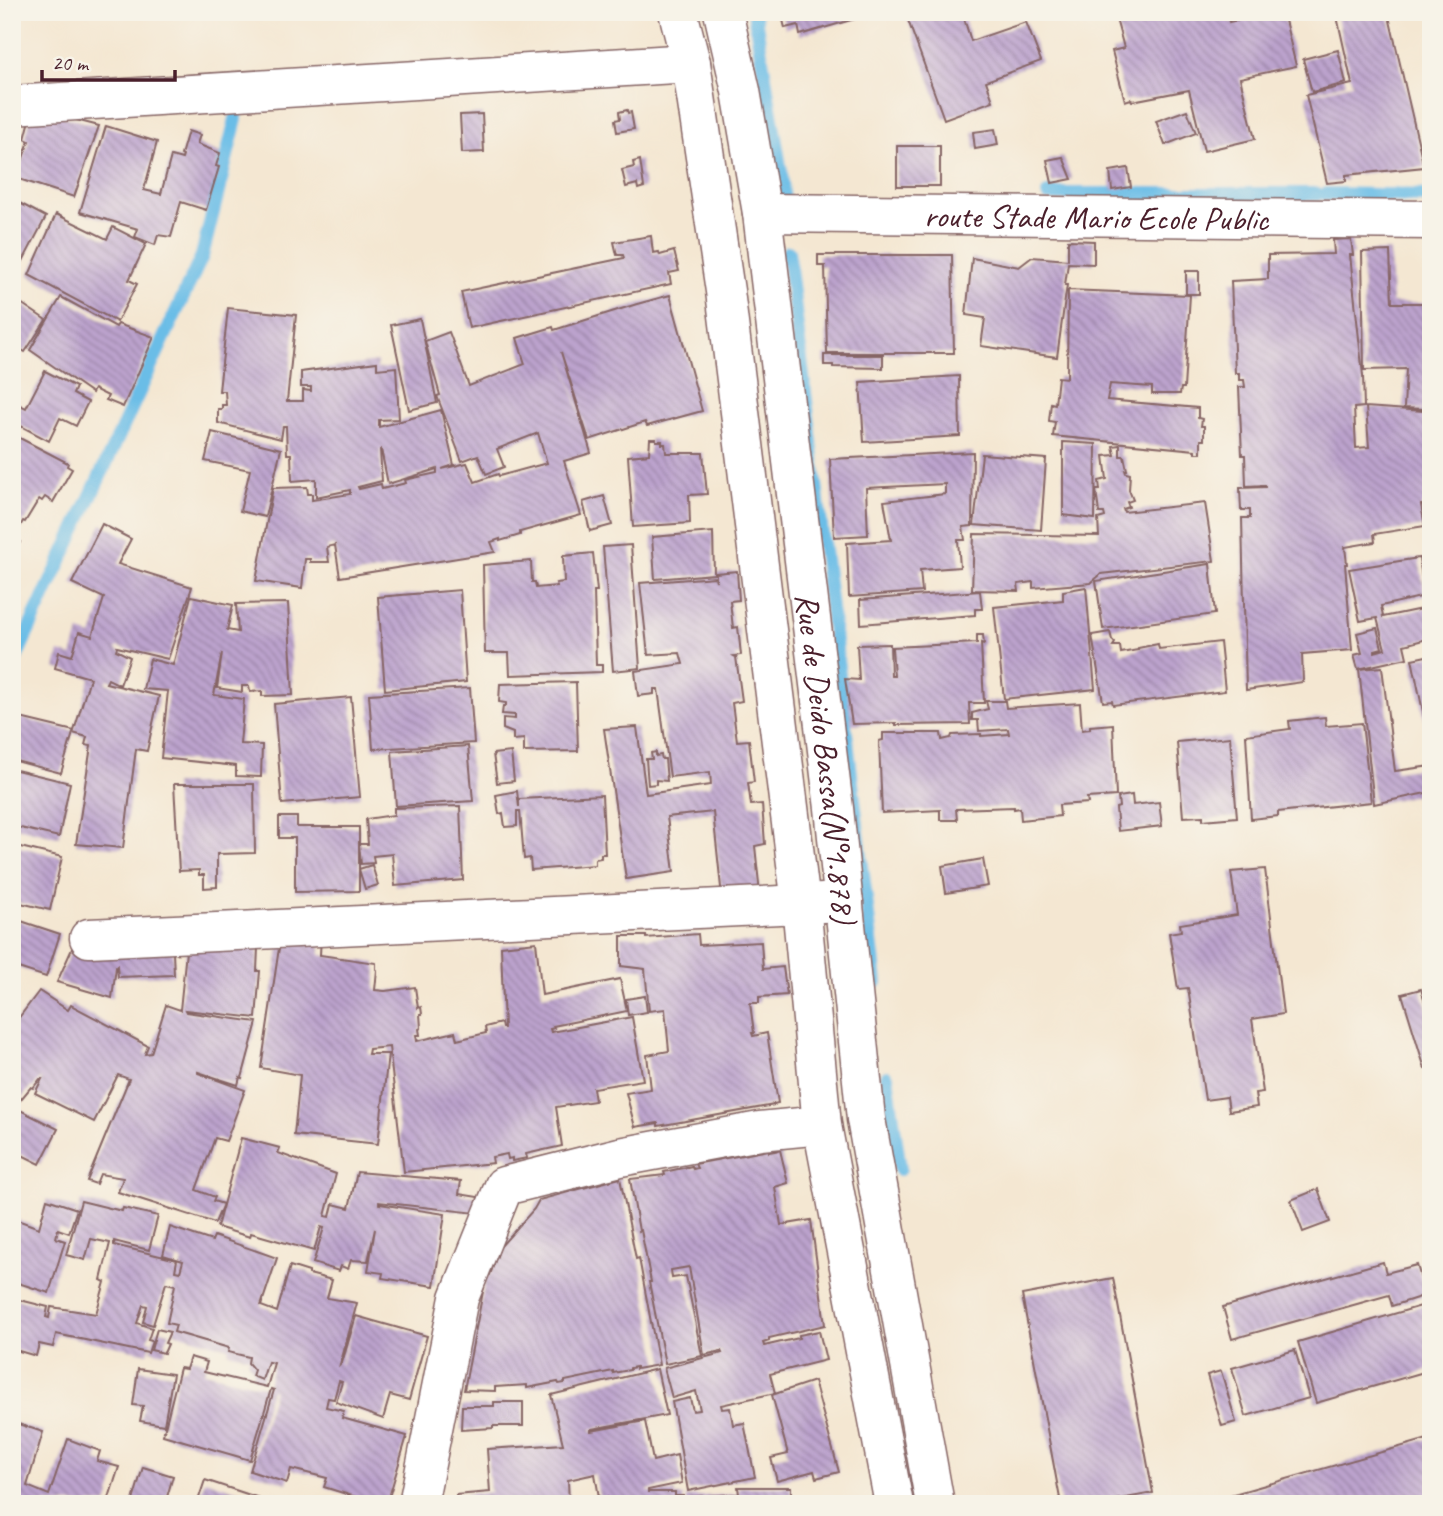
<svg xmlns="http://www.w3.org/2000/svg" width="1443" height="1516" viewBox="0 0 1443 1516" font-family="Caveat,sans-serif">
<defs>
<pattern id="building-back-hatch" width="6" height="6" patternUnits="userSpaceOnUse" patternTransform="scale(1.75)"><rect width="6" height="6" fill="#bca3cd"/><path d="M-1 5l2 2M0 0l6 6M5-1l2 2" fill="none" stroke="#9b84a7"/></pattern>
</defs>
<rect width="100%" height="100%" fill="#f7f3e8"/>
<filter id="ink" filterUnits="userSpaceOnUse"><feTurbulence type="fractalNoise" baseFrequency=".0143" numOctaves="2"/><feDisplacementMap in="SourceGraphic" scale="14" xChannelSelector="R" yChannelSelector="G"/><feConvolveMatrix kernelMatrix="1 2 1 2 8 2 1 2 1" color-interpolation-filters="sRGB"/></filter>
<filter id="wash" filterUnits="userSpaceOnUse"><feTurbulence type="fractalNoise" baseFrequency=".00686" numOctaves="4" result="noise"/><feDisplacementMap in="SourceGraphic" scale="28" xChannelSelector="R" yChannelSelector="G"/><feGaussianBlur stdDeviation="1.57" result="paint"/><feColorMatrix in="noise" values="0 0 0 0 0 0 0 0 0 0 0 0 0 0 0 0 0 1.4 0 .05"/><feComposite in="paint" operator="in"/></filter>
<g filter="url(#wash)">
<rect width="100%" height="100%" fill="#f4e7d2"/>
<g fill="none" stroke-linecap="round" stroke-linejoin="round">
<g stroke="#6bbde7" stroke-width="14">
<path d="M 754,12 L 781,173 L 784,204"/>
<path d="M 1048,194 L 1317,194"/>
<path d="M 1326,194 L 1431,196"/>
<path d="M 788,252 L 876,982"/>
<path d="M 12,666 L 202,256 L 236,119"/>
<path d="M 887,1077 L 900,1169"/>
</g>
</g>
<g id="blocks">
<g fill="url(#building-back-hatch)" fill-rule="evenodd">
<path d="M 781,12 L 875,12 L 875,13 L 800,35 L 798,25 L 785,28 Z"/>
<path d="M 905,12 L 962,12 L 971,41 L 1026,22 L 1041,61 L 986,81 L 993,101 L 944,119 Z"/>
<path d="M 1127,12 L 1128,12 L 1129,16 L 1132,14 L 1132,12 L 1226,12 L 1229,22 L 1276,12 L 1283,12 L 1296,66 L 1240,78 L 1255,139 L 1204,151 L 1189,90 L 1132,101 L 1131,99 L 1125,101 L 1112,51 L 1124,48 L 1115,15 Z"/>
<path d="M 1336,12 L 1388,12 L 1424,167 L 1346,175 L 1346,181 L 1327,183 L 1306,95 L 1352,84 Z"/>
<path d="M 1338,50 L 1346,83 L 1312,92 L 1303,59 Z"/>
<path d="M 33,109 L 99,126 L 74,197 L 16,178 L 29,141 L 25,139 Z"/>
<path d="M 627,110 L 628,113 L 631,112 L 634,129 L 617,132 L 615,120 L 620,119 L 619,112 Z"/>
<path d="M 1187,110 L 1196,133 L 1165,145 L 1156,121 Z"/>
<path d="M 482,114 L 484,152 L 462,153 L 460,115 Z"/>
<path d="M 106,126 L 157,142 L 144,190 L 161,194 L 171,156 L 182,159 L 183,156 L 181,155 L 188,131 L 200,135 L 197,144 L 220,153 L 216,166 L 219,167 L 206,210 L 181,202 L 171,237 L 158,235 L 155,245 L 135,237 L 138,229 L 80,212 Z"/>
<path d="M 995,129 L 998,145 L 975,149 L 973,132 Z"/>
<rect x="897" y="146" width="43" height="40"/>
<path d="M 1063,157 L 1072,179 L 1052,183 L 1047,160 Z"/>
<path d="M 640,160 L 644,187 L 638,189 L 637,184 L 626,187 L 622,170 L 634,167 L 633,162 Z"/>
<path d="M 1128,168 L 1131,187 L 1112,190 L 1110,171 Z"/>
<path d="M 12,199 L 46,217 L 23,261 L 12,255 Z"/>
<path d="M 56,214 L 107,239 L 113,227 L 146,244 L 129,280 L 137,284 L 117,322 L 29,275 Z"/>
<path d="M 651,236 L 653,253 L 659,252 L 660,255 L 674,251 L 679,271 L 669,273 L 671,284 L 469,328 L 461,292 L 624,258 L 623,255 L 617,255 L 614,242 Z"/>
<path d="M 1351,239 L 1353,255 L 1350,255 L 1363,376 L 1364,407 L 1354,408 L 1356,448 L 1369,447 L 1366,407 L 1422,411 L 1422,409 L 1404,408 L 1406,369 L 1364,370 L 1362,252 L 1390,251 L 1392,303 L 1431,303 L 1431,488 L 1428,488 L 1429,494 L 1427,494 L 1427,505 L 1421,505 L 1425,526 L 1374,534 L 1375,542 L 1345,547 L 1347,564 L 1345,564 L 1352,650 L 1302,654 L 1303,682 L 1246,690 L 1242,518 L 1250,518 L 1250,510 L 1241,510 L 1240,488 L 1265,487 L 1265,485 L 1246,486 L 1245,455 L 1242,455 L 1239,387 L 1245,387 L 1244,380 L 1239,380 L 1239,373 L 1235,373 L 1231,281 L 1268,279 L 1268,255 L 1334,254 L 1333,240 Z"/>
<path d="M 1068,240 L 1094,241 L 1094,264 L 1068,263 L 1065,285 L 1067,285 L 1057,357 L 981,346 L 985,318 L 966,315 L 972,258 L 1019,267 L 1032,257 L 1068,260 Z"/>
<path d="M 818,255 L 952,255 L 954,353 L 827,353 L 825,266 L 818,266 Z"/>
<rect x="1186" y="271" width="13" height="23"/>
<path d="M 1068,290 L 1190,295 L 1184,388 L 1181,388 L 1180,394 L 1152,394 L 1152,387 L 1110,384 L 1107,400 L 1198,408 L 1198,418 L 1202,419 L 1201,426 L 1204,426 L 1204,440 L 1201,440 L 1201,453 L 1195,453 L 1195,450 L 1053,436 L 1055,422 L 1049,421 L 1051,403 L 1055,404 L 1058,377 L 1067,378 Z"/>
<path d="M 670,295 L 702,411 L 647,426 L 645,422 L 589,440 L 561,352 L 591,453 L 564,461 L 581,515 L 520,532 L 520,535 L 500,541 L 500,539 L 491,542 L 495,552 L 340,577 L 335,545 L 327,547 L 329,562 L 310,562 L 310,559 L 305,559 L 302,588 L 256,581 L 273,488 L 307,487 L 308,494 L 312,494 L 312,500 L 350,494 L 350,490 L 316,497 L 316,479 L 292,481 L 291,454 L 287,454 L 286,426 L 283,426 L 281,439 L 218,423 L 218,409 L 222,409 L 222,405 L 226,405 L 225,391 L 219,391 L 228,308 L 296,315 L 287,401 L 303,401 L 303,390 L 311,391 L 311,387 L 301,387 L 301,372 L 377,362 L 377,369 L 396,367 L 399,419 L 379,420 L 379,427 L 441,410 L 454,465 L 442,469 L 467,463 L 475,482 L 498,474 L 499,476 L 547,463 L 538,433 L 497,449 L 504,467 L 486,474 L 478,455 L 462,461 L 437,396 L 440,395 L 425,341 L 449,332 L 469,386 L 525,364 L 517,338 L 553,327 L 554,330 L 637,304 ZM 381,449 L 388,484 L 437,469 L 437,473 L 405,480 L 406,483 L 382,489 L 381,484 L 359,489 L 358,487 L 382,481 L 380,450 Z"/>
<path d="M 12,297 L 46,320 L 25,352 L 12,344 Z"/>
<path d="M 61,297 L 116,327 L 118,324 L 154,337 L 123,407 L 106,400 L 108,396 L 94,389 L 92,393 L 30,350 Z"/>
<path d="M 420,319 L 437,403 L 409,410 L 391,325 Z"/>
<path d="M 824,355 L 883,355 L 883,368 L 833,367 L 833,365 L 824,365 Z"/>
<path d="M 45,371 L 76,387 L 73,394 L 88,402 L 76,426 L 60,418 L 49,441 L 17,424 L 14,431 L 12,429 L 12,401 L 26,408 Z"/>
<path d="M 959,376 L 960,436 L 864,442 L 860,382 Z"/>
<path d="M 212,432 L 281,449 L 265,517 L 240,511 L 250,470 L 205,461 Z"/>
<path d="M 12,434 L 64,461 L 68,463 L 67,466 L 72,469 L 53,502 L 45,497 L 42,501 L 39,499 L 25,522 L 23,521 L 14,538 L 20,542 L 12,559 Z"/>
<path d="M 650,439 L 656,439 L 656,441 L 662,441 L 662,444 L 665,444 L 666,453 L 703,453 L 707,494 L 689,495 L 690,523 L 633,527 L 628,456 L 649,454 Z"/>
<path d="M 1063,442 L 1096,444 L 1095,519 L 1063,515 Z"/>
<path d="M 1120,445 L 1120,456 L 1124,456 L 1127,470 L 1125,470 L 1126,473 L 1130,474 L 1129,490 L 1133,500 L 1127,502 L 1129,507 L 1123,509 L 1124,512 L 1205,503 L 1214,561 L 1101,574 L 1091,583 L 1033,588 L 1033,582 L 1018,584 L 1019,591 L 972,590 L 974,534 L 1099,536 L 1098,519 L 1105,517 L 1104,513 L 1099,513 L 1096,490 L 1100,490 L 1099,481 L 1107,479 L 1104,456 L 1115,455 L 1113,446 Z"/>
<path d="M 973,452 L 972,526 L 963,527 L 965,540 L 958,540 L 960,567 L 920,570 L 922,592 L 849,597 L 847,543 L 891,540 L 884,501 L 945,494 L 945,484 L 866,488 L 868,535 L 834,537 L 830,459 Z"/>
<path d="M 982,454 L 1046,459 L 1041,530 L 974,525 Z"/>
<path d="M 604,496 L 612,525 L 590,531 L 583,502 Z"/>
<path d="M 102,524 L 131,539 L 118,564 L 192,587 L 168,659 L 117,647 L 116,650 L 130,657 L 120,685 L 108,679 L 106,683 L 159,696 L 147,751 L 136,749 L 123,848 L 76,844 L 91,746 L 85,745 L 87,737 L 73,733 L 61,773 L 12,760 L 12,716 L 74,731 L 90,678 L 55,668 L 59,652 L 72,656 L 79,632 L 92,636 L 104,598 L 72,583 Z"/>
<path d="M 713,532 L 714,574 L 655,579 L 652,537 Z"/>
<path d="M 631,545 L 640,668 L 613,671 L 603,547 Z"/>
<path d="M 593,553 L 597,591 L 594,591 L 596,665 L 602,665 L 602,672 L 510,675 L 509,653 L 485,653 L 483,565 L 531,561 L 532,582 L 535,582 L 536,588 L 557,586 L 556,583 L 564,582 L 563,556 Z"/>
<path d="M 1419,558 L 1425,596 L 1381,606 L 1383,617 L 1431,607 L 1431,638 L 1404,645 L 1407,658 L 1358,669 L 1354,655 L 1362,653 L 1357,633 L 1377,628 L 1382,648 L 1375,650 L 1375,652 L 1385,649 L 1377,618 L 1360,621 L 1349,569 Z"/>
<path d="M 1210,564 L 1215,614 L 1103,629 L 1096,581 Z"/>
<path d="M 737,571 L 739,600 L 730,601 L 733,628 L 738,627 L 741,655 L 734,656 L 736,657 L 742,701 L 732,703 L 737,741 L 749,740 L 754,782 L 748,783 L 751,805 L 762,804 L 765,844 L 755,846 L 760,893 L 722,897 L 713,812 L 667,817 L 674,872 L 626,879 L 604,729 L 637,727 L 646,794 L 711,785 L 710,772 L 670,777 L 658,689 L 654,689 L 654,694 L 638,696 L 635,671 L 683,664 L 680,653 L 648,655 L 640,583 L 715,577 L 716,581 L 716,573 Z"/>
<path d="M 1086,587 L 1095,689 L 1004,699 L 994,607 L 1063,600 L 1063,591 Z"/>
<path d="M 460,590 L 466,682 L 385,690 L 378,597 Z"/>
<path d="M 980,591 L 982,609 L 975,609 L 975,615 L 861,624 L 860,600 Z"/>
<path d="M 191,596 L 233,605 L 227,630 L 238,632 L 236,604 L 288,603 L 293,695 L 262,696 L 262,691 L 250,692 L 249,686 L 242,686 L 242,692 L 217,688 L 222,653 L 214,695 L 244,699 L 240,744 L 262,745 L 261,777 L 236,776 L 236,766 L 161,758 L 168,691 L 143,689 L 150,659 L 173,665 Z"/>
<path d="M 1110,632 L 1112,640 L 1115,643 L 1113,646 L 1120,646 L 1121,653 L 1138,650 L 1138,648 L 1158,644 L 1159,649 L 1220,642 L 1225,691 L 1113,705 L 1112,701 L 1103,702 L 1092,635 Z"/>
<path d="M 977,635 L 983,635 L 984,644 L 981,643 L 984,703 L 969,703 L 970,724 L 896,725 L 896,723 L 852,724 L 845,679 L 859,680 L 857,645 L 890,644 L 891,676 L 894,676 L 892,647 L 977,643 Z"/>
<path d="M 1431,655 L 1431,745 L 1430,745 L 1412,659 Z"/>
<path d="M 1382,667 L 1395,771 L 1431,766 L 1431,792 L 1374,804 L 1359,669 Z"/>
<path d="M 576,682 L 578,751 L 524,752 L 524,739 L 513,740 L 513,733 L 503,729 L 503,718 L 515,719 L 515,715 L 502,714 L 503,706 L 506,706 L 506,703 L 499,702 L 500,684 Z"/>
<path d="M 470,688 L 474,743 L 373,749 L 369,694 Z"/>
<path d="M 351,697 L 360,797 L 282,804 L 274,704 Z"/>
<path d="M 986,701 L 1005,701 L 1006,708 L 1080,703 L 1082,730 L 1090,729 L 1090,726 L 1113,724 L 1116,796 L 1087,798 L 1088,803 L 1059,805 L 1060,816 L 1021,820 L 1020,808 L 1014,809 L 1014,807 L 956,809 L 957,820 L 940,820 L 940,810 L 882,813 L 879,741 L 883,740 L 883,733 L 941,733 L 942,740 L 951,738 L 952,735 L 981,734 L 981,736 L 1009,734 L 1008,729 L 979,731 L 978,720 L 972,720 L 972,713 L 988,709 Z"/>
<path d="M 1325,717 L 1326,726 L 1362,723 L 1371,802 L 1278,812 L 1278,816 L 1251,819 L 1246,735 L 1290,729 L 1289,721 Z"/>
<path d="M 1230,737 L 1237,817 L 1203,820 L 1203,816 L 1183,817 L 1177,742 Z"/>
<path d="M 468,746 L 473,801 L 396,806 L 392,751 Z"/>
<path d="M 511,752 L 514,781 L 497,783 L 493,754 Z"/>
<path d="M 656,752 L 656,756 L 661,755 L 662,759 L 665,759 L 667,781 L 656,780 L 656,784 L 648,785 L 646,759 L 652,759 L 651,753 Z"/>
<path d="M 12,769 L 70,783 L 59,837 L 12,826 Z"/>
<path d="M 174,784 L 254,784 L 255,853 L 217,854 L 217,887 L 204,888 L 204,875 L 199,875 L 199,870 L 179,871 Z"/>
<path d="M 517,791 L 519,807 L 519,799 L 602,795 L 605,854 L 601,854 L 601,858 L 595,859 L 595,865 L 531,870 L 530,858 L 524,859 L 520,811 L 517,811 L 517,826 L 505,827 L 503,813 L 499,814 L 496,795 Z"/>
<path d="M 1132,795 L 1133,805 L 1159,802 L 1162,826 L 1118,831 L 1116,808 L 1119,807 L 1118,797 Z"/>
<path d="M 460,806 L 463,880 L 395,886 L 392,854 L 373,856 L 374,863 L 361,864 L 359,844 L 368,844 L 366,819 L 394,815 L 394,808 Z"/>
<path d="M 279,817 L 297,817 L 297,827 L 359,827 L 359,891 L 295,892 L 295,838 L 279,838 Z"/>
<path d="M 12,845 L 62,857 L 50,910 L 12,901 Z"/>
<path d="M 983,859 L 988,886 L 946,893 L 942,866 Z"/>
<path d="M 372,865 L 378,885 L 365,889 L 359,869 Z"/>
<path d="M 1265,869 L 1283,1014 L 1252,1019 L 1263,1092 L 1255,1093 L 1257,1107 L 1229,1111 L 1227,1097 L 1205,1100 L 1188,988 L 1178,989 L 1169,933 L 1181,931 L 1180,924 L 1237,915 L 1231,872 Z"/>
<path d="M 12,918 L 60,934 L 46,977 L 12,966 Z"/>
<path d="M 189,922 L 259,924 L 257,971 L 260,971 L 256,1018 L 185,1010 L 186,1012 L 257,1022 L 242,1078 L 240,1077 L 238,1085 L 198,1072 L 198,1073 L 245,1090 L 226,1141 L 215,1138 L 196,1190 L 215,1197 L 213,1201 L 223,1204 L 215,1223 L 118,1192 L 123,1178 L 100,1174 L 96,1184 L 87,1181 L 129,1079 L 118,1075 L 94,1122 L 35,1093 L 42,1079 L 40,1079 L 33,1088 L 31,1087 L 12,1110 L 12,1027 L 39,991 L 68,1010 L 71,1005 L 148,1046 L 145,1054 L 151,1053 L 166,1005 L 180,1010 Z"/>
<path d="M 172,930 L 174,975 L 118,977 L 117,966 L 116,967 L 112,998 L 57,982 L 80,931 Z"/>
<path d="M 698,934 L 699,945 L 761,942 L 763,969 L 783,967 L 787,995 L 759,997 L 759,1003 L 750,1003 L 754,1033 L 752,1033 L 753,1036 L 767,1033 L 778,1103 L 773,1104 L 774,1105 L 658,1126 L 658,1123 L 635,1127 L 626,1093 L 651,1089 L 647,1055 L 669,1051 L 665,1009 L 649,1011 L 645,969 L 621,966 L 621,936 L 646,936 L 646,938 Z"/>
<path d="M 321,936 L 320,955 L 376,963 L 376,969 L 377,970 L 375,990 L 385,991 L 415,987 L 418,1008 L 421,1007 L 422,1014 L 420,1014 L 421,1028 L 419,1029 L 420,1035 L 416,1035 L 417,1041 L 455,1032 L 457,1040 L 486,1033 L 485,1027 L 501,1023 L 502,1028 L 504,1028 L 501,946 L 536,942 L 542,995 L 620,979 L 627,1011 L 553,1026 L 554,1028 L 550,1029 L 551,1032 L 632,1017 L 643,1080 L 593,1088 L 595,1101 L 556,1107 L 562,1146 L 526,1154 L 527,1158 L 512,1161 L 512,1158 L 508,1159 L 507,1154 L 492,1157 L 493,1163 L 404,1172 L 389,1047 L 369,1049 L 368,1054 L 388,1054 L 378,1144 L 294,1135 L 300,1075 L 261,1068 L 279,948 Z"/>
<path d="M 1421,989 L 1431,1021 L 1431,1067 L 1425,1069 L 1402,994 Z"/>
<path d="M 645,996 L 647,1012 L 628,1015 L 626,999 Z"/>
<path d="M 18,1109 L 58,1129 L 40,1164 L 16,1152 L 20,1144 L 12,1140 L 12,1120 Z"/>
<path d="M 241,1138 L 280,1148 L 278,1153 L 336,1174 L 325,1216 L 330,1217 L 333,1204 L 349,1208 L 357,1172 L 461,1181 L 459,1194 L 478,1197 L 476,1213 L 379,1202 L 379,1204 L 445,1214 L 434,1286 L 382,1278 L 383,1273 L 368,1271 L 375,1229 L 368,1261 L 351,1260 L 348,1269 L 341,1266 L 339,1271 L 313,1263 L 324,1228 L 321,1227 L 314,1251 L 251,1233 L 250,1237 L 217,1227 Z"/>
<path d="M 769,1150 L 769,1152 L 780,1150 L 788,1183 L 775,1187 L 781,1225 L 811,1220 L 825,1325 L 769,1338 L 769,1341 L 763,1343 L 764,1346 L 799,1338 L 799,1335 L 819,1331 L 826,1360 L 770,1374 L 775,1393 L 721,1405 L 722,1409 L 730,1408 L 733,1425 L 744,1423 L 755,1477 L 688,1491 L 672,1402 L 690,1398 L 693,1411 L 700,1410 L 696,1391 L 672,1398 L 664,1368 L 722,1353 L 721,1351 L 704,1355 L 689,1267 L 671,1270 L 672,1278 L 686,1276 L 702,1356 L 665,1364 L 649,1282 L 651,1282 L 641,1230 L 639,1231 L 630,1179 L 665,1175 L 664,1172 L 692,1166 L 693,1169 L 697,1168 L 695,1164 Z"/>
<path d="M 620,1178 L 636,1259 L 639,1258 L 659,1365 L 636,1369 L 636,1367 L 630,1368 L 630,1370 L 613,1373 L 613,1371 L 565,1381 L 565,1383 L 559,1384 L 558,1382 L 527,1388 L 527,1385 L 495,1387 L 495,1391 L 464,1390 L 486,1276 L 490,1275 L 500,1247 L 534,1209 L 539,1200 Z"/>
<path d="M 1318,1189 L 1330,1222 L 1303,1232 L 1291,1200 Z"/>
<path d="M 47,1199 L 77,1209 L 69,1233 L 58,1229 L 56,1238 L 65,1241 L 49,1293 L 12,1281 L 12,1218 L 39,1228 Z"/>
<path d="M 81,1201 L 122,1211 L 123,1208 L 158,1216 L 149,1250 L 114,1241 L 114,1245 L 177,1260 L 175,1271 L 180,1272 L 183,1261 L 163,1255 L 170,1227 L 212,1241 L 214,1236 L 277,1258 L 261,1306 L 277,1312 L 290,1266 L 309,1272 L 309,1274 L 332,1280 L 327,1298 L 357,1303 L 340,1365 L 342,1363 L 356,1316 L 427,1336 L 409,1400 L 390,1395 L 383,1419 L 336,1402 L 342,1382 L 339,1381 L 334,1399 L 328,1398 L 326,1407 L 344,1411 L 342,1418 L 407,1436 L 387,1504 L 378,1504 L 324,1487 L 327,1478 L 291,1469 L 287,1483 L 250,1471 L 274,1390 L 271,1389 L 250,1460 L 163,1435 L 180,1368 L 186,1369 L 190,1357 L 207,1362 L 204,1372 L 267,1387 L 274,1363 L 268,1362 L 262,1380 L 252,1376 L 254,1370 L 248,1363 L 249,1357 L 228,1352 L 229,1348 L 174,1332 L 176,1325 L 167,1323 L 175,1285 L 166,1283 L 153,1325 L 143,1322 L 147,1306 L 143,1305 L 137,1323 L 152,1328 L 148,1340 L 152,1341 L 148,1353 L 56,1334 L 53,1347 L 39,1344 L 36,1356 L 12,1349 L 12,1298 L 48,1307 L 46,1317 L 49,1318 L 51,1307 L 96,1314 L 105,1282 L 101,1280 L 110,1243 L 91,1239 L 85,1260 L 66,1255 Z"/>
<path d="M 1383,1262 L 1386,1273 L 1417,1265 L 1426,1295 L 1392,1306 L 1389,1295 L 1232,1339 L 1223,1307 Z"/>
<path d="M 1113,1278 L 1153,1493 L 1094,1504 L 1061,1504 L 1022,1295 Z"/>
<path d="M 1431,1303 L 1431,1370 L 1316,1403 L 1298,1342 Z"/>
<path d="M 157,1329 L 170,1332 L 165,1343 L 168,1344 L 164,1353 L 151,1350 Z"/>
<path d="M 1295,1350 L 1309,1398 L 1246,1416 L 1232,1368 Z"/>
<path d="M 138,1369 L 173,1374 L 164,1425 L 140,1421 L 143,1406 L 133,1405 Z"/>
<path d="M 657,1369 L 667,1415 L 591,1429 L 591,1431 L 645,1421 L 653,1461 L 677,1455 L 682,1483 L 648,1490 L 648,1492 L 675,1492 L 675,1496 L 683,1496 L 683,1504 L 607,1504 L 607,1497 L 599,1497 L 595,1474 L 568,1480 L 569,1504 L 446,1504 L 446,1499 L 456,1498 L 456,1495 L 490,1492 L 487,1449 L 563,1444 L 551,1395 Z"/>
<path d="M 1221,1371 L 1236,1422 L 1222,1426 L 1207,1375 Z"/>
<path d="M 814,1381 L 839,1472 L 816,1478 L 814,1471 L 777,1481 L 771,1458 L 788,1454 L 772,1395 Z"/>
<path d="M 494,1402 L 523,1402 L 523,1426 L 493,1426 L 493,1428 L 461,1430 L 462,1406 L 494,1406 Z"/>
<path d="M 12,1422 L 43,1432 L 27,1486 L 49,1495 L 68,1439 L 100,1451 L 97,1461 L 119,1467 L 107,1504 L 12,1504 Z"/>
<path d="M 1431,1438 L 1431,1504 L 1202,1504 L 1202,1503 Z"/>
<path d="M 143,1467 L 173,1476 L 165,1504 L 132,1504 Z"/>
<path d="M 205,1480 L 274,1503 L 274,1504 L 197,1504 Z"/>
<path d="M 738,1487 L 791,1487 L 791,1504 L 686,1504 L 686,1497 L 739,1494 Z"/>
</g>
</g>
</g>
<g filter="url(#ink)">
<use href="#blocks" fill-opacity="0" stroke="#866565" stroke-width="2"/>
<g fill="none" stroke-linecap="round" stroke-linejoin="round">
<g stroke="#866565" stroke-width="41">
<g id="street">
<path d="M 12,105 L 691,63"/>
<path d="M 89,938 L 844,902"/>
<path d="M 418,1504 L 459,1298 L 504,1186 L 620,1157 L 760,1131 L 822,1125"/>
</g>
</g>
<g stroke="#866565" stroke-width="41">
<g id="secondary">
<path d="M 678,12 L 691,63 L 725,291 L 801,904 L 822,1125 L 894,1504"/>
<path id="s1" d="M 723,12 L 741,91 L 762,213 L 834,808 L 866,1119 L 935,1504"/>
<path id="s2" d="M 762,213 L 1431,220"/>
</g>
</g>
<use href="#street" stroke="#fff" stroke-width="38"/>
<use href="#secondary" stroke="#fff" stroke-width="38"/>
</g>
</g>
<g text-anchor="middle" stroke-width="6" stroke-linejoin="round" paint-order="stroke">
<g font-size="33" fill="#4a1f2b" stroke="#f7f3e8">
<text dy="12" stroke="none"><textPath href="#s2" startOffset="334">route Stade Mario Ecole Public</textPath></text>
<text dy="12" stroke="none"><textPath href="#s1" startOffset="754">Rue de Deido Bassa(N°1.878)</textPath></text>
</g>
</g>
<rect width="1443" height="1516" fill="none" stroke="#f7f3e8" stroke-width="42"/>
<path d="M42 70v10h133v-10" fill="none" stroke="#4a1f2b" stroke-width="3.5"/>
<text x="52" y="70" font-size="21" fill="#4a1f2b" stroke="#f7f3e8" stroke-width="5" paint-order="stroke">20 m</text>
</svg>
